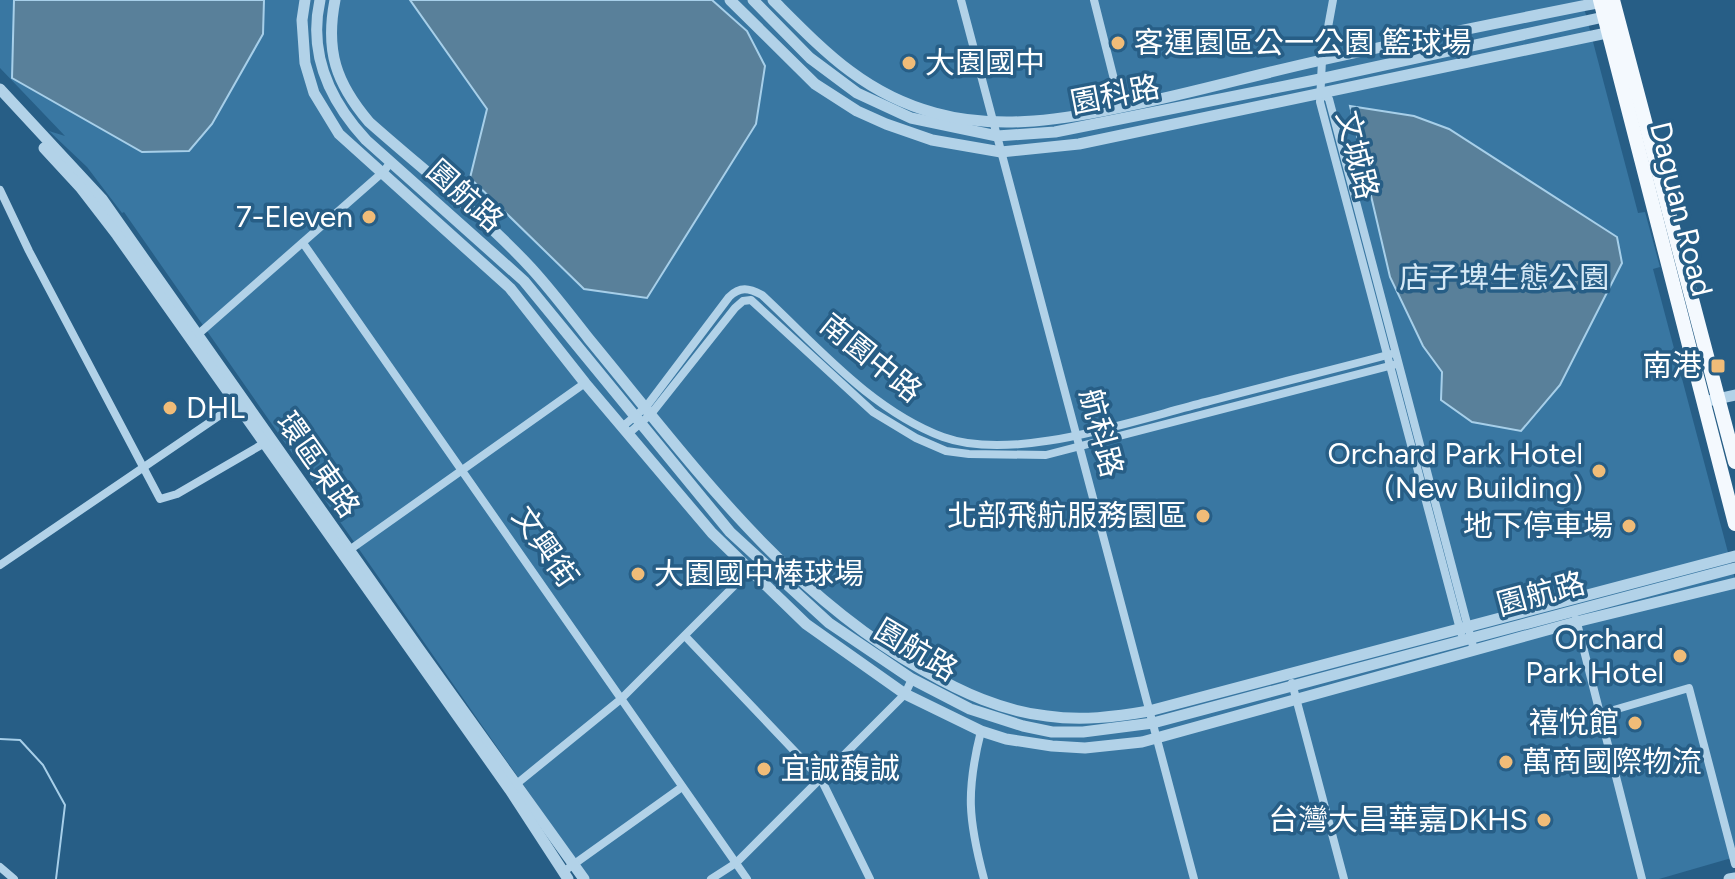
<svg xmlns="http://www.w3.org/2000/svg" width="1735" height="879" viewBox="0 0 1735 879" font-family="Figtree,'Noto Sans TC',sans-serif">
<rect width="100%" height="100%" fill="#275e86"/>
<path fill="#3977a2" d="M 0,0 L 1582,0 L 1638,213 L 1645,212 L 1660,267 L 1653,269 L 1735,579 L 1735,857 L 1659,879 L 589,879 L 124,212 L 122,213 L 87,167 L 49,131 L 65,136 L 0,68 Z"/>
<g fill="#59809a" stroke="#a7cfe9" stroke-width="2">
<path d="M 14,0 L 264,0 L 263,34 L 212,124 L 189,151 L 142,152 L 12,78 Z"/>
<path d="M 410,0 L 712,0 L 747,31 L 765,66 L 756,124 L 647,298 L 584,289 L 470,178 L 487,109 Z"/>
<path d="M 1350,106 L 1414,116 L 1449,129 L 1617,237 L 1622,263 L 1560,385 L 1521,431 L 1472,422 L 1441,400 L 1442,372 L 1423,346 L 1390,277 Z"/>
</g>
<g fill="none" stroke-linecap="round" stroke-linejoin="round">
<path stroke="#a7cfe9" stroke-width="2" d="M 0,739 L 20,740 L 43,765 L 65,805 L 56,879"/>
<g stroke="#b2d2e8" stroke-width="8">
<path d="M 961,0 L 1194,879"/>
<path d="M 1094,0 L 1121,107"/>
<path d="M 1333,0 L 1322,60 L 1320,102 L 1461,633"/>
<path d="M 1321,92 L 1329,99 L 1474,650"/>
<path d="M 0,190 L 29,251 L 160,499 L 177,494 L 263,444"/>
<path d="M 303,243 L 747,879"/>
<path d="M 195,337 L 383,172 L 391,162"/>
<path d="M 622,427 L 646,407 L 729,297 C 740,286 749,288 762,295 C 817,346 871,410 943,437 C 1015,463 1134,420 1206,402 C 1269,385 1332,370 1395,353"/>
<path d="M 628,434 L 651,414 L 735,308 L 743,301 L 751,300 L 873,412 L 916,438 L 946,451 L 969,454 L 1046,455 L 1397,364"/>
<path d="M 348,551 L 585,383"/>
<path d="M 0,565 L 238,403"/>
<path d="M 1576,619 L 1642,879"/>
<path d="M 685,636 L 821,779 L 870,879"/>
<path d="M 1292,683 L 1344,879"/>
<path d="M 1600,714 L 1689,688 L 1735,864"/>
<path d="M 981,731 C 966,791 968,819 984,879"/>
<path d="M 514,786 L 621,699 L 749,571"/>
<path d="M 0,867 L 14,879"/>
<path d="M 563,872 L 682,787"/>
<path d="M 711,879 L 736,863 L 905,694 L 912,679"/>
</g>
<g stroke="#b2d2e8" stroke-width="11">
<path d="M 305,0 L 302,20 L 305,63 L 314,93 L 339,134 L 510,288 L 585,383 L 712,533 L 806,624 L 905,694 L 981,731 L 1006,739 L 1052,746 L 1085,748 L 1142,742 L 1576,622 L 1735,583"/>
<path d="M 320,0 C 308,54 330,101 366,140 L 524,281 L 730,532 L 829,623 L 912,679 L 970,709 L 1023,726 L 1052,732 L 1083,732 L 1153,723 L 1735,568"/>
<path d="M 335,0 C 325,51 336,83 369,122 C 423,170 482,215 531,268 C 552,291 570,315 589,339 C 689,460 783,591 923,670 C 961,692 1002,711 1047,716 C 1081,721 1115,717 1149,711 L 1735,556"/>
<path d="M 730,0 L 815,84 L 857,111 L 886,124 L 932,140 L 1001,152 L 1079,144 L 1616,31"/>
<path d="M 753,0 L 810,58 L 857,93 L 911,118 L 997,136 L 1055,132 L 1320,79 L 1613,15"/>
<path d="M 773,0 C 823,50 864,94 935,113 C 1000,131 1068,119 1132,105 C 1196,92 1258,74 1322,60 C 1416,39 1512,20 1607,1"/>
<path d="M 0,89 L 102,199 L 419,649 L 584,879"/>
<path d="M 44,148 L 80,187 L 117,235 L 510,790 L 568,879"/>
<path d="M 1703,402 L 1735,395"/>
<path d="M 1729,879 L 1735,878"/>
</g>
<g stroke="#f4f9fe" stroke-width="14">
<path d="M 1600,0 L 1735,524"/>
<path d="M 1613,0 L 1735,462"/>
</g>
</g>
<g fill="#f0bc78" stroke="#275e86" stroke-width="3">
<circle cx="1118" cy="43" r="8"/>
<circle cx="909" cy="63" r="8"/>
<circle cx="369" cy="217" r="8"/>
<rect x="1710" y="358" width="16" height="16" rx="4"/>
<circle cx="170" cy="408" r="8"/>
<circle cx="1599" cy="471" r="8"/>
<circle cx="1203" cy="516" r="8"/>
<circle cx="1629" cy="526" r="8"/>
<circle cx="638" cy="574" r="8"/>
<circle cx="1680" cy="656" r="8"/>
<circle cx="1635" cy="723" r="8"/>
<circle cx="1506" cy="762" r="8"/>
<circle cx="764" cy="769" r="8"/>
<circle cx="1544" cy="820" r="8"/>
</g>
<g text-anchor="middle" stroke-width="7" stroke-linejoin="round" paint-order="stroke">
<g font-size="30" fill="#fff" stroke="#275e86" text-anchor="end">
<text x="1134" y="53" text-anchor="start">客運園區公一公園 籃球場</text>
<text x="925" y="73" text-anchor="start">大園國中</text>
<text x="353" y="227">7-Eleven</text>
<text x="1702" y="376">南港</text>
<text x="186" y="418" text-anchor="start">DHL</text>
<text x="1583" y="464">Orchard Park Hotel<tspan x="1583" dy="34">(New Building)</tspan></text>
<text x="1187" y="526">北部飛航服務園區</text>
<text x="1613" y="536">地下停車場</text>
<text x="654" y="584" text-anchor="start">大園國中棒球場</text>
<text x="1664" y="649">Orchard<tspan x="1664" dy="34">Park Hotel</tspan></text>
<text x="1619" y="733">禧悅館</text>
<text x="1522" y="772" text-anchor="start">萬商國際物流</text>
<text x="780" y="779" text-anchor="start">宜誠馥誠</text>
<text x="1528" y="830">台灣大昌華嘉DKHS</text>
</g>
<g font-size="30" fill="#fff" stroke="#275e86">
<text transform="translate(1115 95) rotate(-11)" y="10">園科路</text>
<text transform="translate(1357 155) rotate(76)" y="10">文城路</text>
<text transform="translate(465 196) rotate(42)" y="10">園航路</text>
<text transform="translate(1681 209) rotate(76)" y="10">Daguan Road</text>
<text transform="translate(871 358) rotate(39)" y="10">南園中路</text>
<text transform="translate(1101 433) rotate(75)" y="10">航科路</text>
<text transform="translate(318 465) rotate(55)" y="10">環區東路</text>
<text transform="translate(545 547) rotate(55)" y="10">文興街</text>
<text transform="translate(1541 594) rotate(-15)" y="10">園航路</text>
<text transform="translate(916 650) rotate(31)" y="10">園航路</text>
</g>
<g font-size="30" fill="#d6e9f6" stroke="#275e86">
<text x="1504" y="288">店子埤生態公園</text>
</g>
</g>
</svg>
